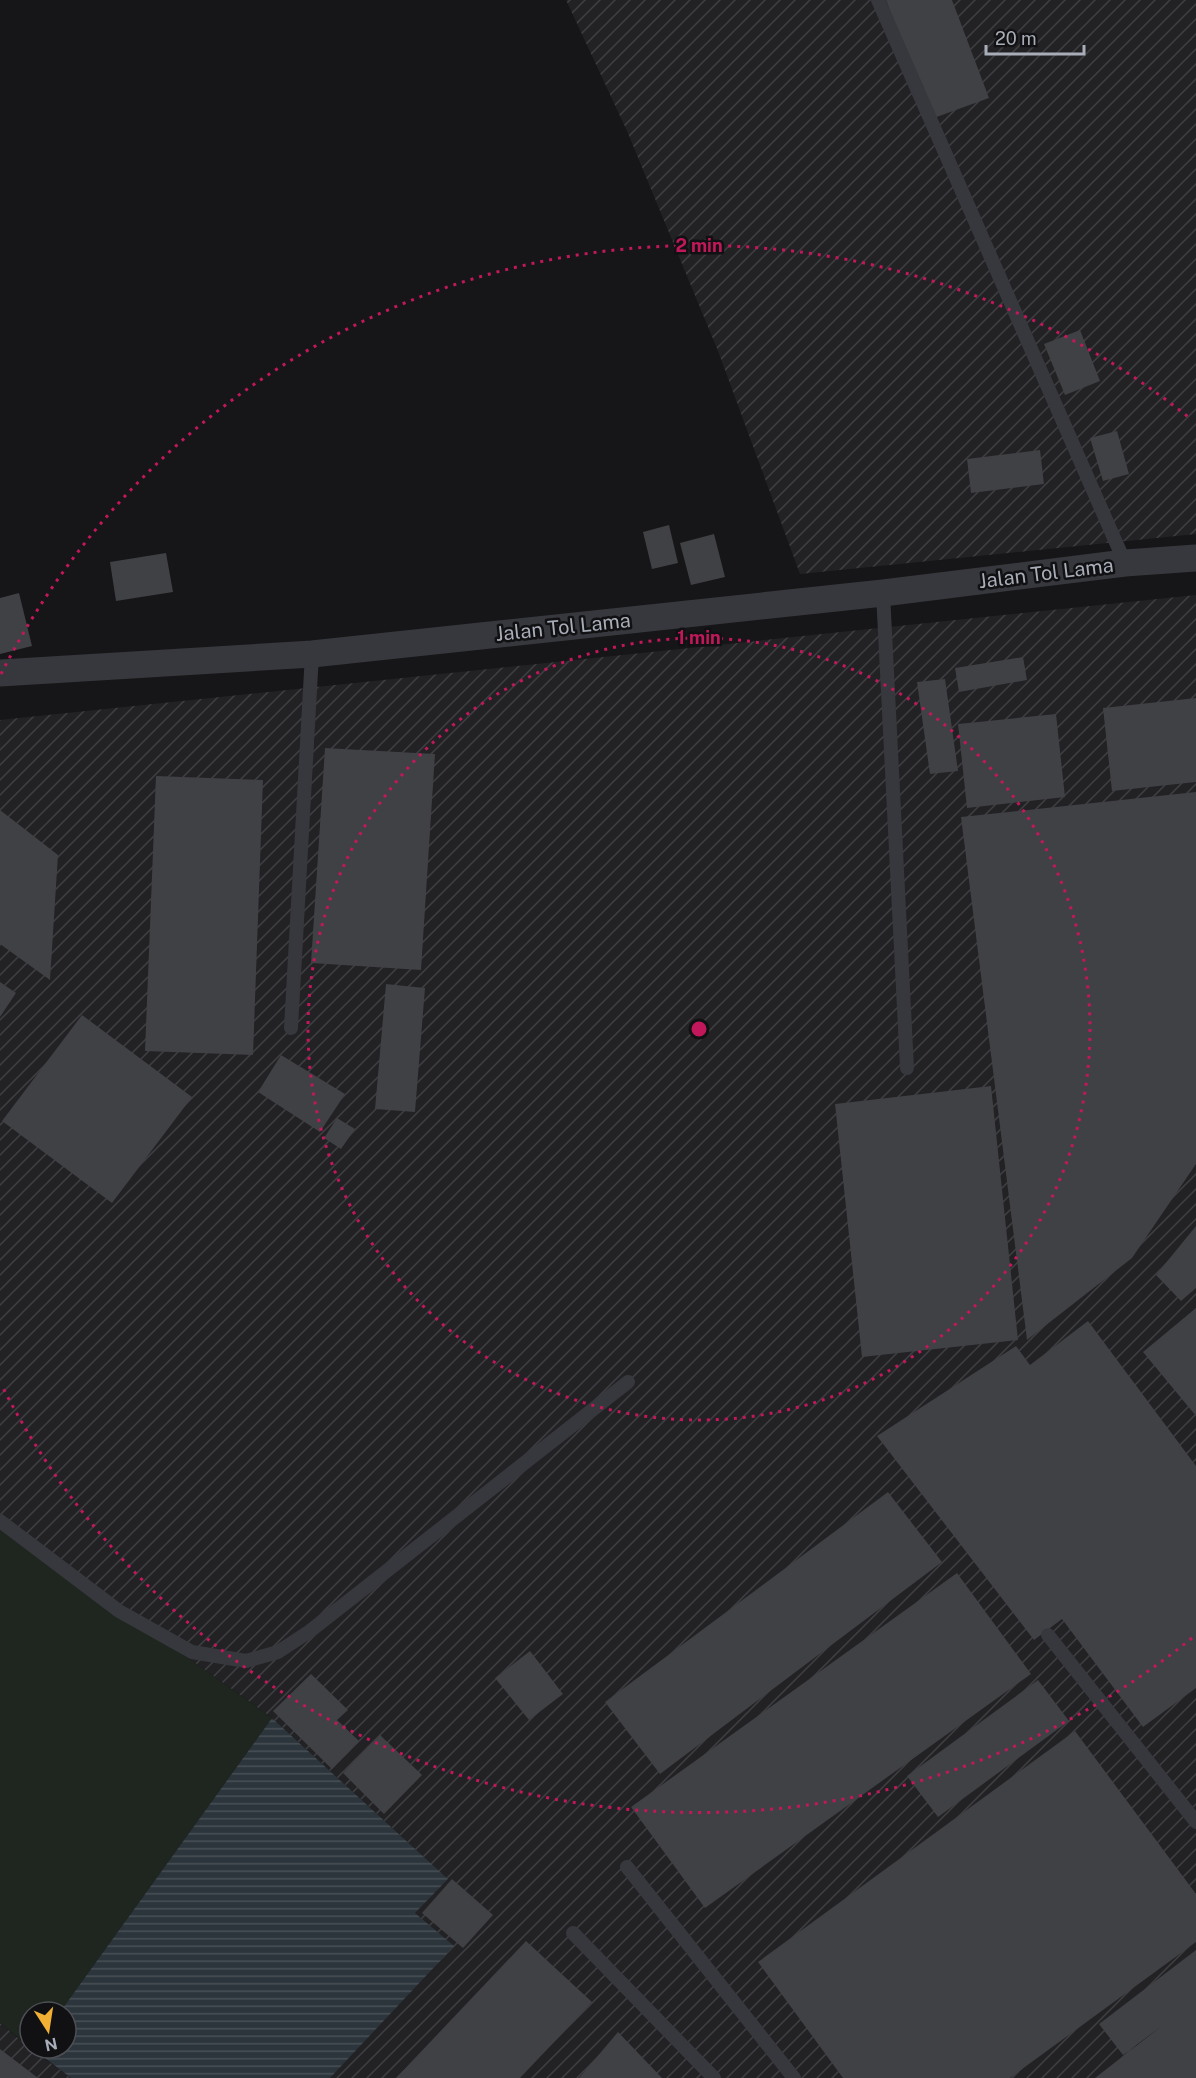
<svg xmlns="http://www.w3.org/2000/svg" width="1196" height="2078" viewBox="0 0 1196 2078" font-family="'Public Sans',sans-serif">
<defs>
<pattern id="industrial-furrows" width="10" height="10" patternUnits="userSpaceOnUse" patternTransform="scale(1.5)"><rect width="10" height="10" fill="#222225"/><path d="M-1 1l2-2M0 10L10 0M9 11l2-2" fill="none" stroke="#3f3f43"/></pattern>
<pattern id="water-rules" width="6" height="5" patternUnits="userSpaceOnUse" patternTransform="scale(1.5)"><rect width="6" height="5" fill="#2c353c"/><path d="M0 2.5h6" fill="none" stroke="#485056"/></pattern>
</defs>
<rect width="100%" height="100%" fill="#161618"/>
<g fill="url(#industrial-furrows)">
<path d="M 566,0 L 1196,0 L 1196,534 L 800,574 L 718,351 L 627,131 Z"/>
<path d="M 1196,595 L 1196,2078 L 330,2078 L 453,1946 L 414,1913 L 448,1879 L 272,1718 L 0,1524 L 0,720 Z"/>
<path d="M 0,2023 L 30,2048 L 71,2078 L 0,2078 Z"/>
</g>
<path fill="#1e261f" d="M 0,1524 L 272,1718 L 60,2012 L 30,2012 L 30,2047 L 0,2023 Z"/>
<path fill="url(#water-rules)" d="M 272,1718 L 448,1879 L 415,1913 L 454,1946 L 330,2078 L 71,2078 L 33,2049 L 66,2048 L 66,2012 L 60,2012 Z"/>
<g fill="#404145">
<path d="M 886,0 L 952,0 L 989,98 L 931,119 Z"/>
<path d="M 1080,330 L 1100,381 L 1065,395 L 1044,344 Z"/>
<path d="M 1117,431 L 1129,474 L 1103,481 L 1090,438 Z"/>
<path d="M 1040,450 L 1044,484 L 971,493 L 967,459 Z"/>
<path d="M 669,525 L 678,563 L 652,569 L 643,532 Z"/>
<path d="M 714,534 L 725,577 L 691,585 L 680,543 Z"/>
<path d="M 166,553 L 173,592 L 116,601 L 110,562 Z"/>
<path d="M 19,593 L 32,646 L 0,654 L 0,598 Z"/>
<path d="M 1023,657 L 1027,680 L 959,692 L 955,668 Z"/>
<path d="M 945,679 L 958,771 L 930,774 L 917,682 Z"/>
<path d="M 1196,698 L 1196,782 L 1112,791 L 1103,708 Z"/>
<path d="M 1056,714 L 1065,797 L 967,808 L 958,724 Z"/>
<path d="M 325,748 L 435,754 L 421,970 L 311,963 Z"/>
<path d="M 156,776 L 263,780 L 253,1055 L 145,1051 Z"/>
<path d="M 1196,792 L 1196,1164 L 1132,1258 L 1027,1340 L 961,817 Z"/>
<path d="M 0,810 L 58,855 L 50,980 L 0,944 Z"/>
<path d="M 0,982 L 16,993 L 0,1017 Z"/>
<path d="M 386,984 L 425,988 L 415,1112 L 375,1109 Z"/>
<path d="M 82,1015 L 192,1097 L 112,1203 L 2,1121 Z"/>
<path d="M 281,1055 L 345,1094 L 320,1132 L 258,1092 Z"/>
<path d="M 991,1086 L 1018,1340 L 862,1357 L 835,1104 Z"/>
<path d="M 337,1118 L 355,1129 L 341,1149 L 324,1138 Z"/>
<path d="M 1196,1226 L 1196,1288 L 1181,1301 L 1156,1275 Z"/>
<path d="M 1196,1308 L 1196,1416 L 1143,1352 Z"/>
<path d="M 1088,1321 L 1196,1466 L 1196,1688 L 1143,1727 L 1062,1619 L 1034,1640 L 877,1436 L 1016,1346 L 1030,1365 Z"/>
<path d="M 888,1492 L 942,1562 L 660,1774 L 605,1702 Z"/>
<path d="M 957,1573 L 1031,1674 L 705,1908 L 631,1807 Z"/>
<path d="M 530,1651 L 563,1694 L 529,1720 L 495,1678 Z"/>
<path d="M 311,1674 L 348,1710 L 337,1720 L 359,1741 L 332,1769 L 273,1711 Z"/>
<path d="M 1038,1680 L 1069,1721 L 938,1817 L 907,1776 Z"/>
<path d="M 1075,1731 L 1196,1894 L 1196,1942 L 1010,2078 L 843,2078 L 758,1962 Z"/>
<path d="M 380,1735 L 422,1775 L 384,1814 L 343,1773 Z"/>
<path d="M 452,1879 L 493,1915 L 463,1948 L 422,1913 Z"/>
<path d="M 526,1941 L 592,2002 L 520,2078 L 396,2078 Z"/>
<path d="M 1196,1950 L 1196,2078 L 1095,2078 L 1163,2025 L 1123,2055 L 1099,2024 Z"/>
<path d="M 618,2032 L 662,2078 L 579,2078 Z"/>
<path d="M 0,2049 L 38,2078 L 0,2078 Z"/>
</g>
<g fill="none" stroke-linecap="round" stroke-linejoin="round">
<g stroke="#37383d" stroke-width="14">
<path d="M 878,0 L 1125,563"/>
<path d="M 883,593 L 907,1068"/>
<path d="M 291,1028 L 312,654"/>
<path d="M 0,1521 L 119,1611 L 192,1652 L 246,1661 L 278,1652 L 310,1631 L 628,1382"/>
<path d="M 1048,1635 L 1196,1822"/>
<path d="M 627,1867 L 794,2078"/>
<path d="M 573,1933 L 714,2078"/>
</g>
<path stroke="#37383d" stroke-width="27" d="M 0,673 L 312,654 L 883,593 L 1125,563 L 1196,558"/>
</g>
<g fill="none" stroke="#c2185b" stroke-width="3" stroke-dasharray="3 6">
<circle cx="699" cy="1029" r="391"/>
<path d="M1192 1638A783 783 0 0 1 1 1384M1 674A783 783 0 0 1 1192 420"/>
</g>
<g text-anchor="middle" stroke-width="5" stroke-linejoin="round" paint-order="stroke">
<g font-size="20" fill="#a8adb8" stroke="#111113">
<text transform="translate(1046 573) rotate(-7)" y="7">Jalan Tol Lama</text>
<text transform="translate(563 627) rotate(-6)" y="7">Jalan Tol Lama</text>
</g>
</g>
<circle cx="699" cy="1029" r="9" fill="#c2185b" stroke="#111113" stroke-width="3"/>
<g font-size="18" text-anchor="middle" font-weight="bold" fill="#c2185b" stroke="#111113" stroke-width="5" stroke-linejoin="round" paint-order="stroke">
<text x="699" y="252">2 min</text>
<text x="699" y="644">1 min</text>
</g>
<g transform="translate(48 2030) rotate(168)"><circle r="28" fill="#111113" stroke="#4d4f55" stroke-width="1.5"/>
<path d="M0-4.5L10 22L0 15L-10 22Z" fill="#f2b134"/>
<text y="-9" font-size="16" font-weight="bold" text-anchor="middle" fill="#a8adb8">N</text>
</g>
<path d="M986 45v9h98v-9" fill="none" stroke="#a8adb8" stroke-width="3"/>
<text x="995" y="45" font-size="18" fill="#a8adb8" stroke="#111113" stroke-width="4.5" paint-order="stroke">20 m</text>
</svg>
